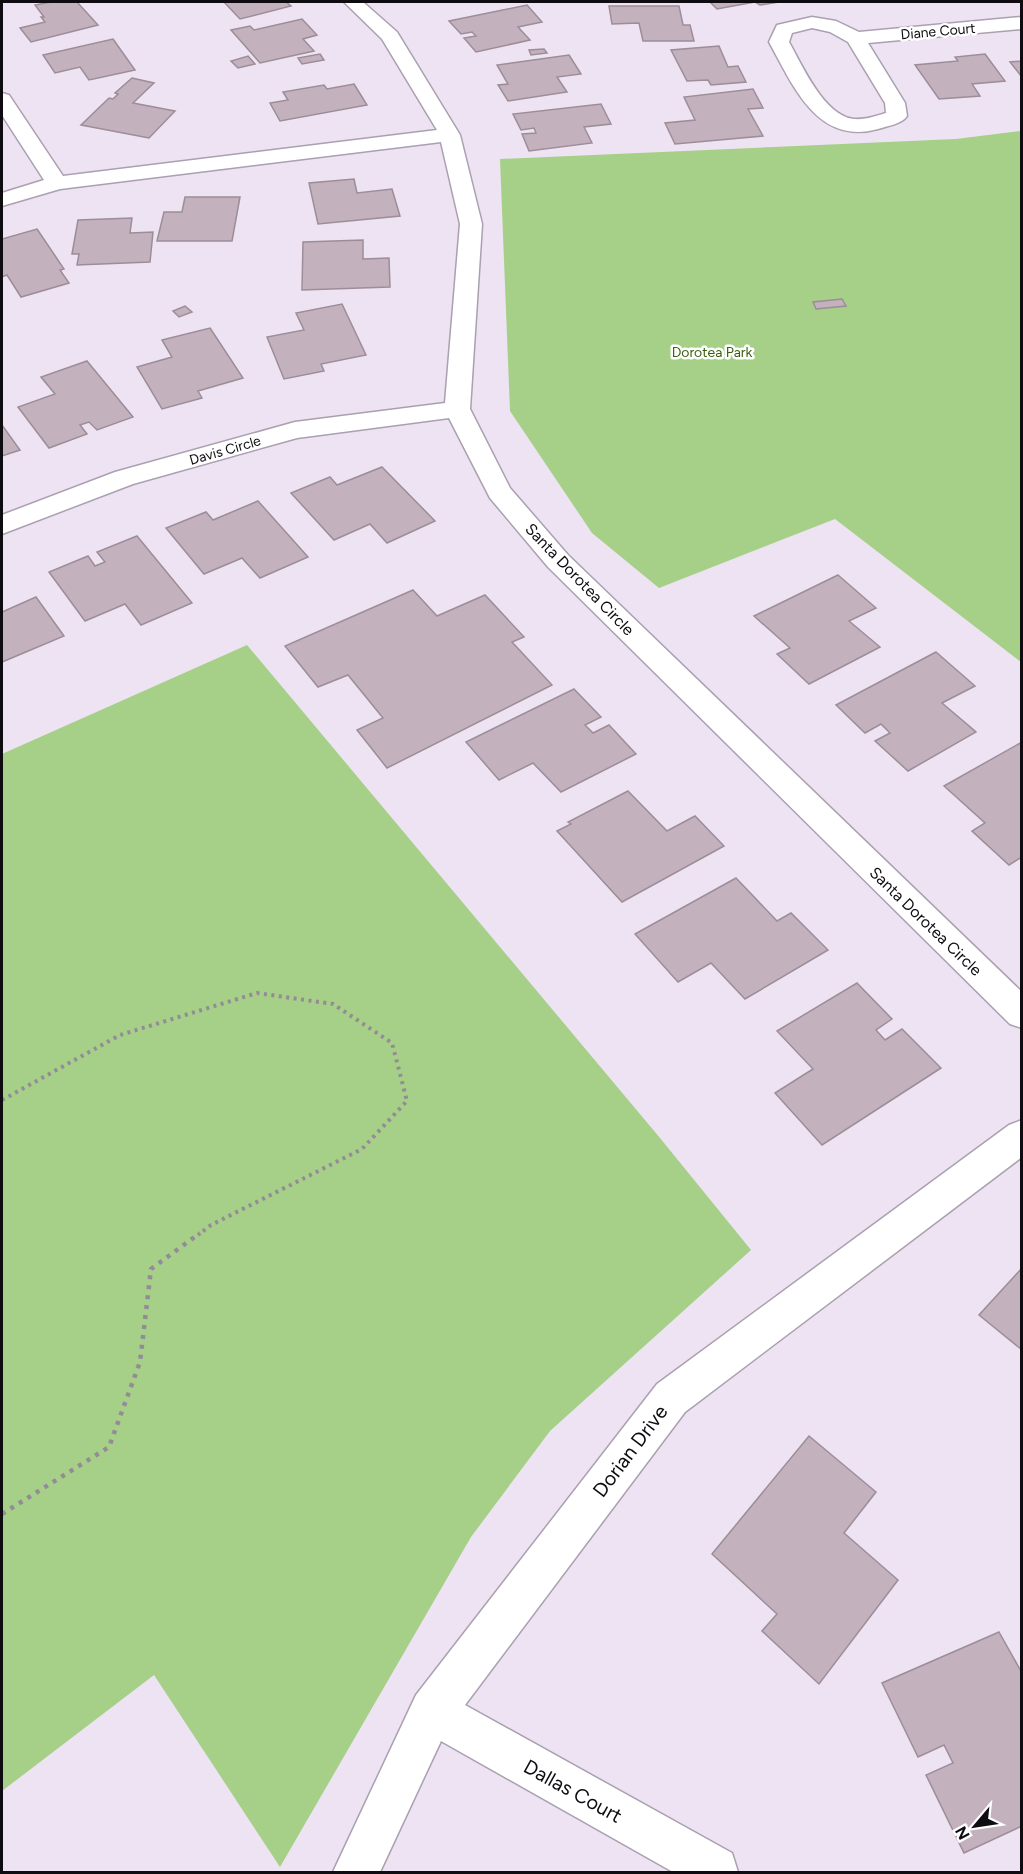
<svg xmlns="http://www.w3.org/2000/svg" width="1023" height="1874" viewBox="0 0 1023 1874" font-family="Figtree,sans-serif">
<rect width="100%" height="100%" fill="#ede3f3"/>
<g fill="#a6cf87">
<path d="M 1021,131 L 1021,662 L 835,519 L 659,588 L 592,533 L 510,411 L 500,159 L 956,139 Z"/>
<path d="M 247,645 L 660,1138 L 751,1250 L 550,1431 L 471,1537 L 280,1867 L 154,1675 L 2,1791 L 2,754 Z"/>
</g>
<g fill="#c3b2bd" stroke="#9d8d98" stroke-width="1.5">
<path d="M 51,2 L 77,2 L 98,25 L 31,42 L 20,28 L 45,22 L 41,17 L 44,17 L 35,5 Z"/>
<path d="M 224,2 L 286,2 L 291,6 L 240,19 Z"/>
<path d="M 710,2 L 779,2 L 760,5 L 755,2 L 717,9 Z"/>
<path d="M 527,5 L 542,22 L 518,27 L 530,40 L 476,52 L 464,38 L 476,36 L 472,32 L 461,34 L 449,21 Z"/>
<path d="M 609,6 L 679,6 L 683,25 L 690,25 L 694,41 L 643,41 L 639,23 L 612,24 Z"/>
<path d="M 302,19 L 317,35 L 303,39 L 314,51 L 260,63 L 231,30 L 250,26 L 254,30 Z"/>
<path d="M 113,39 L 135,70 L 89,80 L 80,67 L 55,73 L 43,55 Z"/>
<path d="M 719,46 L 728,67 L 738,66 L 746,82 L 711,85 L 708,80 L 687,81 L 671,50 Z"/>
<path d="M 544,49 L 547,53 L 531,55 L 529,50 Z"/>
<path d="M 320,54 L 324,60 L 302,64 L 298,58 Z"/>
<path d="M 985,54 L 1005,81 L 972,84 L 980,96 L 939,99 L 915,65 L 958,61 L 955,57 Z"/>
<path d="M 569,55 L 581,74 L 557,77 L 567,92 L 508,101 L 498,85 L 508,84 L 497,65 Z"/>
<path d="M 248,56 L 255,64 L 238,68 L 231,61 Z"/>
<path d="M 1022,61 L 1022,77 L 1010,62 Z"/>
<path d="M 132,78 L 154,83 L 133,103 L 175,111 L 149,138 L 81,125 L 109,98 L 113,99 L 118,94 L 115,93 Z"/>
<path d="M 354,84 L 367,105 L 280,121 L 270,103 L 288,100 L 283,92 L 324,85 L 327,89 Z"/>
<path d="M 753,89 L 763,108 L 748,109 L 763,136 L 675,144 L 665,123 L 695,120 L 684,97 Z"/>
<path d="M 601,104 L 611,124 L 584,127 L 592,143 L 529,151 L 522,134 L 536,133 L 534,128 L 521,130 L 513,114 Z"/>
<path d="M 354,179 L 357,193 L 392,189 L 400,216 L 318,224 L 309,183 Z"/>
<path d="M 185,197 L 240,197 L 232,241 L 157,241 L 164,212 L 182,212 Z"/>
<path d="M 132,218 L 130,233 L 153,232 L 150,262 L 77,265 L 79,254 L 72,254 L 78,220 Z"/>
<path d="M 37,229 L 64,269 L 60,270 L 69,283 L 21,297 L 7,275 L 2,277 L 2,239 Z"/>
<path d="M 363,240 L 363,259 L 389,258 L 390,287 L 302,290 L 303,242 Z"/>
<path d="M 842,299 L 846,306 L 816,309 L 813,302 Z"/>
<path d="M 342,304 L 366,355 L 321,364 L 324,371 L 284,379 L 267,337 L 304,330 L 296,313 Z"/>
<path d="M 185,306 L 192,312 L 179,317 L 173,311 Z"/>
<path d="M 210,328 L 243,378 L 198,391 L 202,398 L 162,409 L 137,367 L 172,357 L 162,340 Z"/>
<path d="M 87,361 L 133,417 L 97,430 L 89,422 L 80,425 L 87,434 L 49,448 L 18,407 L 55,394 L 41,377 Z"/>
<path d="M 2,425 L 20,450 L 2,456 Z"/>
<path d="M 382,467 L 435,521 L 387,543 L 370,524 L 334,540 L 291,493 L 330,477 L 337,485 Z"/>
<path d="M 258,501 L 308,557 L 260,578 L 242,558 L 204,574 L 166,528 L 206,512 L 213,520 Z"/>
<path d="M 137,536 L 192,603 L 141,625 L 125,604 L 85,621 L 49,572 L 88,556 L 95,566 L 105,562 L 97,552 Z"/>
<path d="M 838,575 L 876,608 L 849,621 L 880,647 L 809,684 L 777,654 L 790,648 L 754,616 Z"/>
<path d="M 413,590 L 437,616 L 485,595 L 524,637 L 512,642 L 552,685 L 387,768 L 357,730 L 383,718 L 348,675 L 318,687 L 285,646 Z"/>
<path d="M 36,597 L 64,636 L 2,662 L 2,612 Z"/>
<path d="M 936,652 L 975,686 L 942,703 L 976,732 L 908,771 L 875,741 L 890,733 L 881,724 L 865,733 L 836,705 Z"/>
<path d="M 574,689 L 601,717 L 585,725 L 593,733 L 609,725 L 636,754 L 561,792 L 533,763 L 499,780 L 466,742 Z"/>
<path d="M 1022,742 L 1022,857 L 1009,865 L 972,831 L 985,823 L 944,786 Z"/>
<path d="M 628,791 L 667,831 L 695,816 L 724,846 L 622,902 L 557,831 L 571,824 L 568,822 Z"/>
<path d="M 736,878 L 777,921 L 791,913 L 828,950 L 745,999 L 711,963 L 678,982 L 635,934 Z"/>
<path d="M 857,983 L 892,1019 L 876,1030 L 885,1040 L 902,1029 L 941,1068 L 822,1145 L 775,1093 L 813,1069 L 777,1031 Z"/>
<path d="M 1022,1268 L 1022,1350 L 979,1315 Z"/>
<path d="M 809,1436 L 876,1492 L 844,1533 L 898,1580 L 819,1684 L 762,1631 L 777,1614 L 712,1554 Z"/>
<path d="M 999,1632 L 1022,1673 L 1022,1826 L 964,1853 L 926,1775 L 953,1763 L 944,1745 L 918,1757 L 882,1683 Z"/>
</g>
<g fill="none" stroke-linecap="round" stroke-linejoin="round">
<g stroke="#aaa0b0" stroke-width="3">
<g id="minor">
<path d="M 344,2 L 363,2 L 397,32 L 460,135 L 482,224 L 470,409 L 510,488 L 568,555 L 1022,992 L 1022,1028 L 1010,1024 L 548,567 L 490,498 L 449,418 L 297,438 L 133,484 L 2,534 L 2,515 L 115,472 L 295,422 L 445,403 L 460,224 L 441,142 L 60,189 L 2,206 L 2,193 L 44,180 L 2,115 L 2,93 L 9,95 L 63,176 L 437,130 L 382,39 Z"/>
<path d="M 812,17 L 836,21 L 859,32 L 1022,17 L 1022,29 L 868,43 L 905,103 L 907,116 C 902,124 887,126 878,129 C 817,146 793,85 769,42 L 777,25 ZM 812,28 L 830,32 L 848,42 L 885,103 L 886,113 C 876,116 865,120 854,119 C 824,116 802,65 789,42 L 792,33 Z"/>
<path d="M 1022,1120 L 1022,1157 L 685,1412 L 465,1705 L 732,1853 L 738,1872 L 673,1872 L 441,1741 L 380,1872 L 333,1872 L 416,1695 L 657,1384 L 1009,1125 Z"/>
</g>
</g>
<path stroke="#938c97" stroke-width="4" stroke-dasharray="3 4.5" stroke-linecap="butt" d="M 2,1100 L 120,1035 L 257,993 L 333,1004 L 392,1043 L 407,1101 L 362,1149 L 211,1225 L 198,1235"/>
<path stroke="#938c97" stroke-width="4.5" stroke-dasharray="4 6" stroke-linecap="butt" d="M 2,1514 L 109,1447 L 140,1362 L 151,1269 L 200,1233"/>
<use href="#minor" fill="#fff" fill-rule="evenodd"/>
</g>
<g text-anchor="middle" stroke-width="5" stroke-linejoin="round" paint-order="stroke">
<g font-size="14" fill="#0f0c11" stroke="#fff">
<text transform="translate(938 31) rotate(-5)" y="5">Diane Court</text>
<text transform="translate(225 450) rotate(-16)" y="5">Davis Circle</text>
</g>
<g font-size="14" fill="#3a6012" stroke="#fff">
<text x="712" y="357">Dorotea Park</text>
</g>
<g font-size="16" fill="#0f0c11" stroke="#fff">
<text transform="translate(580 579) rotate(46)" y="6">Santa Dorotea Circle</text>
<text transform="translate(926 921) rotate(44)" y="6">Santa Dorotea Circle</text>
</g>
<g font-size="20" fill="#0f0c11" stroke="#fff">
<text transform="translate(630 1451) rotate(-53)" y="7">Dorian Drive</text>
<text transform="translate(573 1791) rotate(29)" y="7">Dallas Court</text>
</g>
</g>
<rect width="1023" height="1874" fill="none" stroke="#0f0c11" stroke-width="6"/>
<g transform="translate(975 1826) rotate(241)" stroke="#ffffff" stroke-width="4.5" paint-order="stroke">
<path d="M0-4.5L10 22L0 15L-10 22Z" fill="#0f0c11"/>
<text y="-9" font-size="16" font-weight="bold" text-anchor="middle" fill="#0f0c11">N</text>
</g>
</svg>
